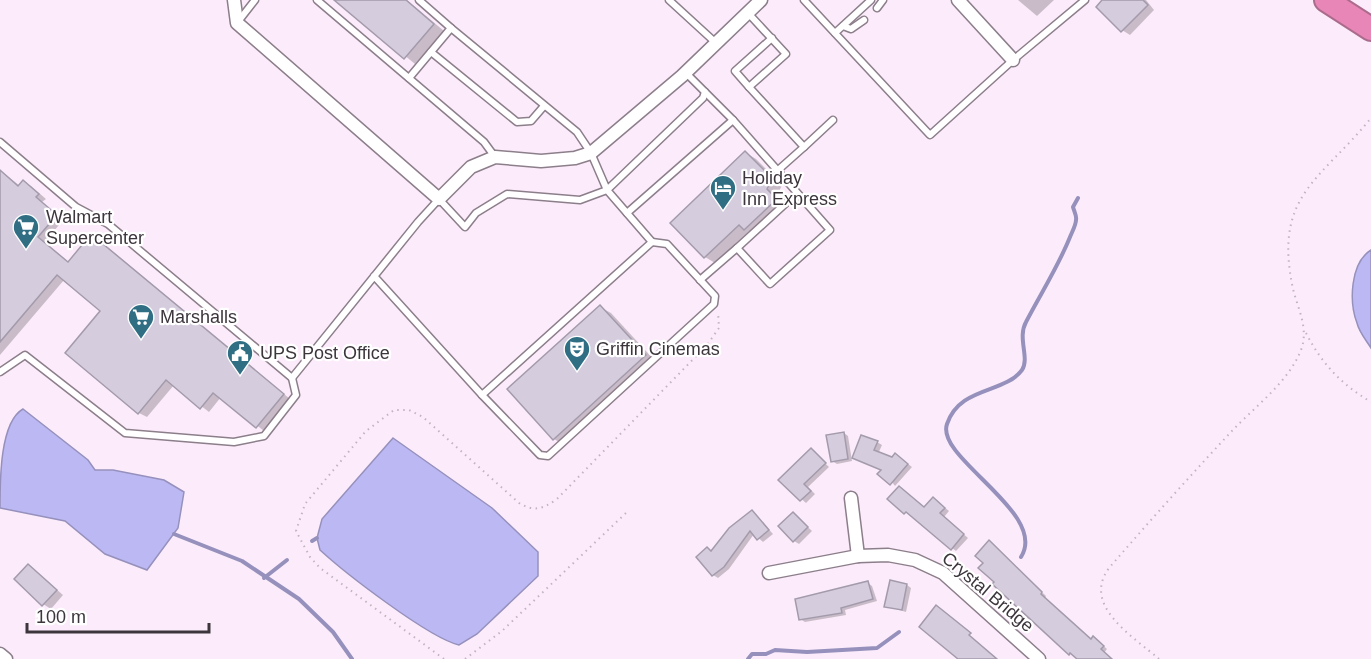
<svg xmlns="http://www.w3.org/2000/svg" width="1371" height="659" viewBox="0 0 1371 659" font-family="Arial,sans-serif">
<rect width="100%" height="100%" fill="#fcecfb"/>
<g fill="#bcb8f3" stroke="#9691bc" stroke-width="1.5">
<path d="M 1371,250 L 1371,348 C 1366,340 1359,332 1357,323 C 1349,302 1350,263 1371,250 Z"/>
<path d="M 23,409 L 88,460 L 95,470 L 113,470 L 164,480 L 184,492 L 178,528 L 147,570 L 105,554 L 65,521 L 0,508 C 0,479 0,422 23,409 Z"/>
<path d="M 393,438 L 492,508 L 538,552 L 538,576 L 477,634 L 459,645 C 429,638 345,573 320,550 L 317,538 L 322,519 Z"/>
</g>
<g fill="#0003">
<path d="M 337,0 L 407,0 L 444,31 L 415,64 Z"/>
<path d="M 1018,0 L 1054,0 L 1037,16 Z"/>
<path d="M 1105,0 L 1146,0 L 1154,10 L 1130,35 L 1122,30 Z"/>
<path d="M 746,153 L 756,159 L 782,185 L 777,196 L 786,205 L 755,235 L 749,231 L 715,263 L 705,257 L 672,223 Z"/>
<path d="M 0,170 L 20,186 L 23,182 L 31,186 L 46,199 L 42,202 L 63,220 L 45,242 L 69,263 L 92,236 L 99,240 L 290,399 L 264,431 L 221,397 L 209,412 L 174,385 L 147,417 L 139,413 L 67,353 L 102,311 L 64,280 L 0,355 Z"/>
<path d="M 600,307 L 611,313 L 656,362 L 564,445 L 554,439 Z"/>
<path d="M 844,433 L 848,436 L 852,461 L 837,464 L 832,461 Z"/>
<path d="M 877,442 L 882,445 L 878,454 L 892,459 L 900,458 L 912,467 L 895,486 L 883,470 L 858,460 Z"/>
<path d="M 811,450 L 829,467 L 808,487 L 815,494 L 806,503 L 780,480 Z"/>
<path d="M 889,499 L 925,508 L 938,502 L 949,511 L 944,517 L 968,538 L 956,551 Z"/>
<path d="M 752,511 L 773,534 L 763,542 L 754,534 L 729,569 L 718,578 L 713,575 L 708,549 L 712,551 Z"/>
<path d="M 793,513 L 812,531 L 799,544 L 794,541 Z"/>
<path d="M 994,545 L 1046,596 L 1045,598 L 1092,640 L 1098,641 L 1107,649 L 1104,653 L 1112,659 L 1079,659 L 1070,654 Z"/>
<path d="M 28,565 L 63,595 L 51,609 L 43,604 Z"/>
<path d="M 868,583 L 872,586 L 877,601 L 845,610 L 846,615 L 805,622 L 800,619 Z"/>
<path d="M 907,585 L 911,588 L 906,612 L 886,606 Z"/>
</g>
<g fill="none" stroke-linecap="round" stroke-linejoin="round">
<g stroke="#9691bc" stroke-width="4">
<path d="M 174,534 L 242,561 L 299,599 L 333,632 L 352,659"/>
<path d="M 312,541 L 317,538"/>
<path d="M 1021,557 C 1049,513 935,458 947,424 C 960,386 1004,394 1022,370 C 1030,358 1017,338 1026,322 C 1041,293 1058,267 1070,237 C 1072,232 1076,225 1076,220 C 1077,216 1074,211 1073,207 L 1078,198"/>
<path d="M 264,578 L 287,560"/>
<path d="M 748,659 L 752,654 L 766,654 L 775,650 L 807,652 L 877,648 L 899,632"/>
</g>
</g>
<g fill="#d5cdde" stroke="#a39bab" stroke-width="1.5">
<path d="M 334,0 L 406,0 L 434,24 L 404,59 Z"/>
<path d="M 1102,0 L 1143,0 L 1148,5 L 1121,32 L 1096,7 Z"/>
<path d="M 745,151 L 772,178 L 767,189 L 777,199 L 744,230 L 739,225 L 704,258 L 670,223 Z"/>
<path d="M 0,170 L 18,186 L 23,180 L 39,194 L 36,197 L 57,215 L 38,237 L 68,262 L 91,234 L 284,394 L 256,428 L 213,393 L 200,409 L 166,380 L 138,414 L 65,353 L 100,311 L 57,275 L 0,342 Z"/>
<path d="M 600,305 L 646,355 L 553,440 L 507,389 Z"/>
<path d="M 844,432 L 848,459 L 831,462 L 826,435 Z"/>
<path d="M 861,435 L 878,441 L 874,450 L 892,457 L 895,453 L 908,464 L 890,485 L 877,474 L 881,470 L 852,458 Z"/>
<path d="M 811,448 L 826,463 L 804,484 L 811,491 L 800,501 L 778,480 Z"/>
<path d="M 899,486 L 924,507 L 933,497 L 945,508 L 940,513 L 964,534 L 951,550 L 906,512 L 904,514 L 887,499 Z"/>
<path d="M 752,510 L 769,530 L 757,540 L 750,531 L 724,567 L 712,576 L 696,557 L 707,547 L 711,551 L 729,528 Z"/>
<path d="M 793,512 L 808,527 L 793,542 L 778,526 Z"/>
<path d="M 989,540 L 1042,592 L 1041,594 L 1091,639 L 1093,636 L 1104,646 L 1101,649 L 1112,659 L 1077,659 L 1070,653 L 1069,655 L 992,584 L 994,582 L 978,568 L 983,563 L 975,556 Z"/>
<path d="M 28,564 L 57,590 L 42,606 L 14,579 Z"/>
<path d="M 890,580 L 907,584 L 902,610 L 884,607 Z"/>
<path d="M 868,581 L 873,599 L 841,608 L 842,613 L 799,620 L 795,599 Z"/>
<path d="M 936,605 L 971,633 L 969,635 L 997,659 L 958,659 L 919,627 Z"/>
</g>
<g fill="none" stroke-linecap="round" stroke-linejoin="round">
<g stroke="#8c7e8a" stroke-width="9">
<g id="lane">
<path d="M 317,0 L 484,142 L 495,157"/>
<path d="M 419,0 L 451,28"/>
<path d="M 669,0 L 716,43"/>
<path d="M 804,0 L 930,135 L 1013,60 L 1085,0"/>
<path d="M 877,8 L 883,0"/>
<path d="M 748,13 L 786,54 L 749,87 L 804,147 L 777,171"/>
<path d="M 237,23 L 255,0"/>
<path d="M 843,26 L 851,29 L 864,20"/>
<path d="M 835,33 L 871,0"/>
<path d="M 431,52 L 517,122 L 531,121 L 544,106"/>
<path d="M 409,78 L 451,28 L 577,132 L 591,153 L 607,190 L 703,98 L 705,92 L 685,72"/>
<path d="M 749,87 L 735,71 L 772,38"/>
<path d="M 0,142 L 76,207 L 108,224 L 292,378 L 418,222 L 439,199 L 465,227 L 476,213 L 507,194 L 580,200 L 607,190 L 652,242 L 482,395 L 374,276"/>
<path d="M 804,147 L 833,120"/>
<path d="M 627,213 L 733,120"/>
<path d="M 737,248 L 797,193"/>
<path d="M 700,280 L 737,248 L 770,284 L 830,230 L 733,120 L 705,92"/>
<path d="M 0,372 L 25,355 L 125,433 L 234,442 L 264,436 L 296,395 L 292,378"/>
<path d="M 482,395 L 540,455 L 548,456 L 714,304 L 715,296 L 667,244 L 652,242"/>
</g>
</g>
<g stroke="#8c7e8a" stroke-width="15">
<g id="street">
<path d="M 234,0 L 237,23 L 439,199 L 471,167 L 495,157 L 541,161 L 575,158 L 591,153 L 682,76 L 761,0"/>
<path d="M 958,0 L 1013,60"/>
<path d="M 851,498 L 858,556"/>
<path d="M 769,573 L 858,556 L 888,555 L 915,560 L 943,573 L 1039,659"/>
<path d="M 0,654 L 6,659"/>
</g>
</g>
<g stroke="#ac6b8c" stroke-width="26">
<path id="highway" d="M 1326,0 L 1371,29"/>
</g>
<g stroke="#c1b4c0" stroke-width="2" stroke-dasharray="1.5 4.5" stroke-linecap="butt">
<path d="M 1306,333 C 1322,364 1341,384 1371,402"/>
<path d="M 444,659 L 320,568 L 310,557 L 296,531 L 305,504 L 366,431 L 394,410 L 409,410 L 423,417 L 519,503 C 534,512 542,509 556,500 L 707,345 L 719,328 L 718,312"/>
<path d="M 465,659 L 502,631 L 627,512"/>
<path d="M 1159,659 C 1134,637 1081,606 1109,568 C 1148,523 1189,477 1230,433 C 1254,407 1288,383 1301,350 C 1309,329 1298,309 1293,289 C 1273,195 1320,181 1371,118"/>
</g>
<use href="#lane" stroke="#fff" stroke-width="6"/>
<use href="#street" stroke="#fff" stroke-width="12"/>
<use href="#highway" stroke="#e887b7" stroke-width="22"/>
</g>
<defs>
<g id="hotel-pin" transform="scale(1.35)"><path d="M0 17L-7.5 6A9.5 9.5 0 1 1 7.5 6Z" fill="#306e84" stroke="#fff"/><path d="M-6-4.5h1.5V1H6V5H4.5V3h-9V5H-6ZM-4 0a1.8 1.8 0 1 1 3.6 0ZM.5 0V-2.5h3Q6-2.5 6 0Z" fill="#fff"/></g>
<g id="supermarket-pin" transform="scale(1.35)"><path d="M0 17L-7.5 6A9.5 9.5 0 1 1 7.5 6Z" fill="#306e84" stroke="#fff"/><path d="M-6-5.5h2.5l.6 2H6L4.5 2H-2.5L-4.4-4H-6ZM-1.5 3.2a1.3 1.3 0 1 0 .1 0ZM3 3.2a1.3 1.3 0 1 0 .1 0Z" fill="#fff"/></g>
<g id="theatre-pin" transform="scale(1.35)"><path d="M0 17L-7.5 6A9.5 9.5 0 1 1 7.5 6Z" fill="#306e84" stroke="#fff"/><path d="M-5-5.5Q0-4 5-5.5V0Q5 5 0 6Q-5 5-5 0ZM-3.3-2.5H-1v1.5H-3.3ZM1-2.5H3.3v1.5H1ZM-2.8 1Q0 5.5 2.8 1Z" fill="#fff"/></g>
<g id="civic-pin" transform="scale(1.35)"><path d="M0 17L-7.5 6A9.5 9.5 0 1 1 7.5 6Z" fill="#306e84" stroke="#fff"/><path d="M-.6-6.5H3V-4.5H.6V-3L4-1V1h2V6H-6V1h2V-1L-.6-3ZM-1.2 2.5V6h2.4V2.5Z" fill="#fff"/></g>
</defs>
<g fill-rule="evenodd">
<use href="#hotel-pin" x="723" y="188"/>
<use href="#supermarket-pin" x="26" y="227"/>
<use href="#supermarket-pin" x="141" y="317"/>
<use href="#theatre-pin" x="577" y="349"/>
<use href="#civic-pin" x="240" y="353"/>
</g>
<g text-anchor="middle" stroke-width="4.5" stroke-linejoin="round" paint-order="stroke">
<g font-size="18" fill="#3c363c" stroke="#fff" text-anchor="start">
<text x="742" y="184">Holiday<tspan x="742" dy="21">Inn Express</tspan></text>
<text x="46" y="223">Walmart<tspan x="46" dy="21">Supercenter</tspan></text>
<text x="160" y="323">Marshalls</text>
<text x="596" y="355">Griffin Cinemas</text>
<text x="260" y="359">UPS Post Office</text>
</g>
<g font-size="18" fill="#3c363c" stroke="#fff">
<text transform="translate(988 592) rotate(40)" y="6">Crystal Bridge</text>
</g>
</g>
<path d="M27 623v9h182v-9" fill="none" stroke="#3c363c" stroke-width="3"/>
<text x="36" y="623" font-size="18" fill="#3c363c" stroke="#ffffff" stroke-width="4.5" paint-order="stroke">100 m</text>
</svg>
